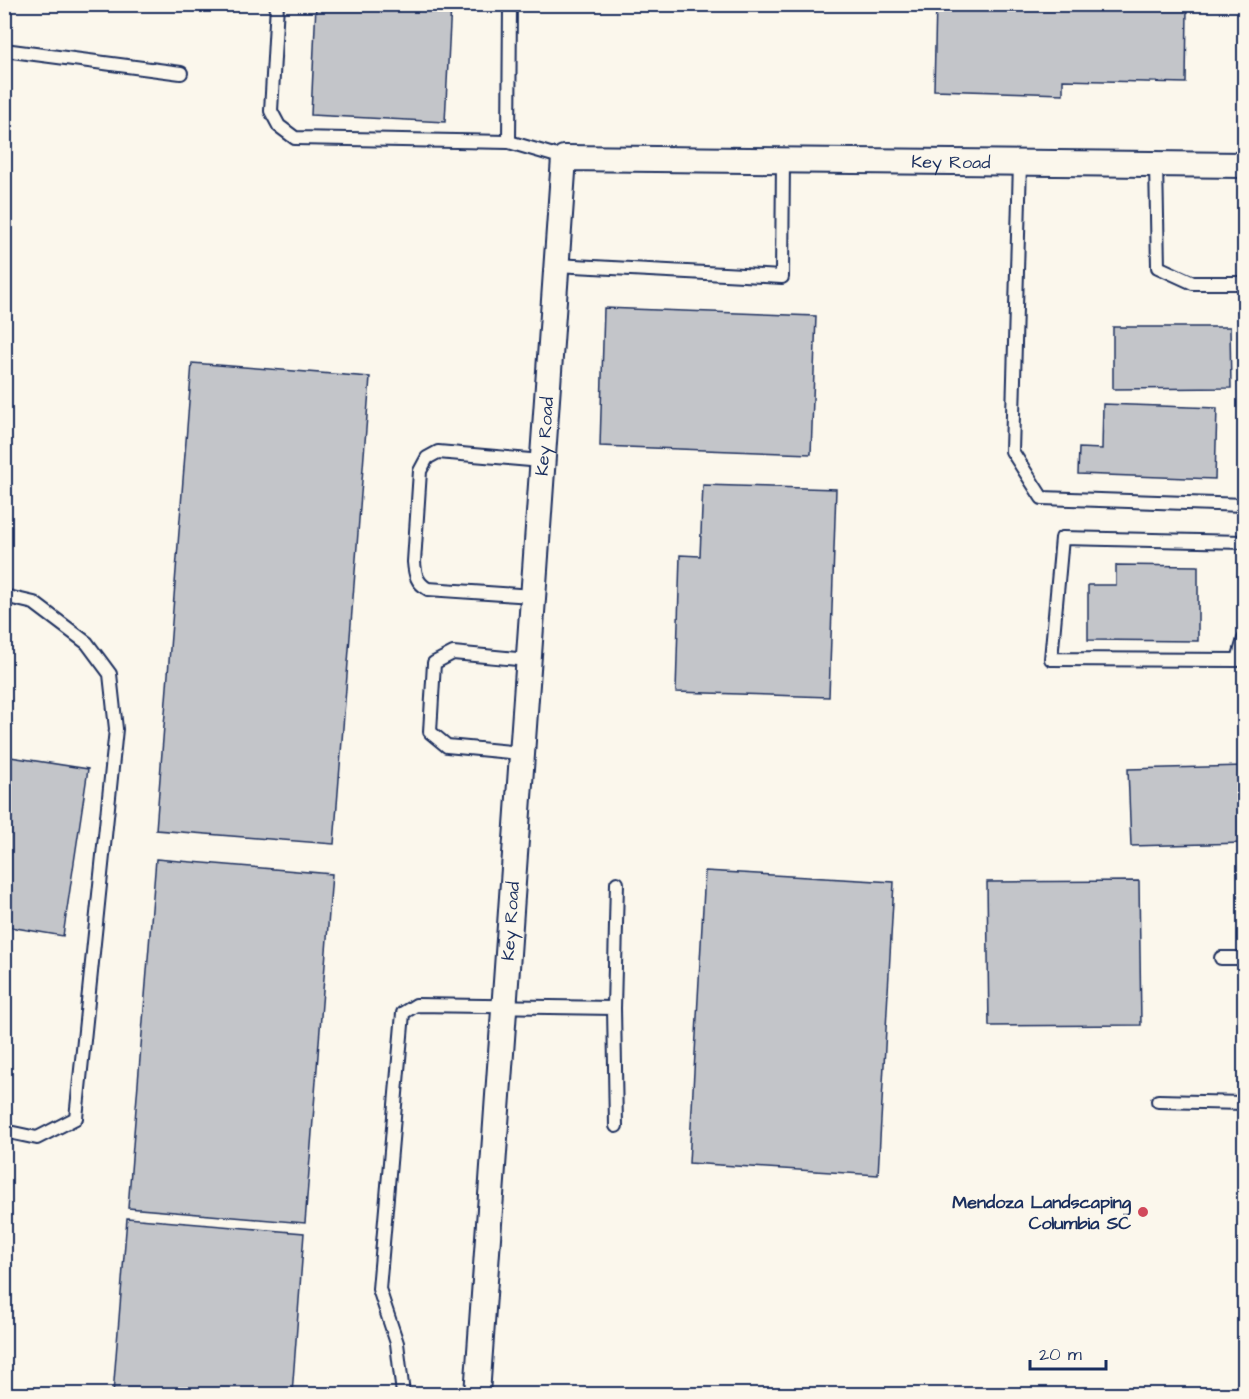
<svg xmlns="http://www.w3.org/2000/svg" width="1249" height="1399" viewBox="0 0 1249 1399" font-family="'Architects Daughter',sans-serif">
<rect width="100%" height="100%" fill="#fbf7ec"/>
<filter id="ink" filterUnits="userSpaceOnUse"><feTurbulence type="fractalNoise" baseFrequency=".0167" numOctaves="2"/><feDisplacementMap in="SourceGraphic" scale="12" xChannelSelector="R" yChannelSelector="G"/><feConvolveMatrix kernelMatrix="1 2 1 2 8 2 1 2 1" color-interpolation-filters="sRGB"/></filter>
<g filter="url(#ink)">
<g fill="#c3c5c9" stroke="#1b2f5e" stroke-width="1.5">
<path d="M 316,4 L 451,4 L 445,122 L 311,115 Z"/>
<path d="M 936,4 L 1072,4 L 1187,8 L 1186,83 L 1063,80 L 1063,94 L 934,90 Z"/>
<path d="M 604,308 L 816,316 L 811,454 L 600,446 Z"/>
<path d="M 1113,327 L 1230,327 L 1231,388 L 1113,389 Z"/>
<path d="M 192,363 L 370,377 L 334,844 L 156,830 Z"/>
<path d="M 1103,404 L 1217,408 L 1215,479 L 1078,474 L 1079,448 L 1102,449 Z"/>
<path d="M 703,485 L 836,489 L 829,697 L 676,692 L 680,555 L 700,556 Z"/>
<path d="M 1116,565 L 1198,566 L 1198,641 L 1088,640 L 1088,585 L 1116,585 Z"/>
<path d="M 4,756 L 88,769 L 63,936 L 4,926 Z"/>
<path d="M 1244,766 L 1244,843 L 1131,846 L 1128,769 Z"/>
<path d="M 156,859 L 332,874 L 305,1223 L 128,1208 Z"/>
<path d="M 705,871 L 894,882 L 878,1175 L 689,1163 Z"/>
<path d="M 1139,881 L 1141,1025 L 989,1026 L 987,882 Z"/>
<path d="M 127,1218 L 304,1233 L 292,1394 L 113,1394 Z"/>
</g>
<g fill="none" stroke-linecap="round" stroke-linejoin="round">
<g stroke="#1b2f5e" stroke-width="16">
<g id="lane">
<path d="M 277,4 L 271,111 L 279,126 L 295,138 L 509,142 L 564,158"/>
<path d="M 4,50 L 181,73"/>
<path d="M 509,142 L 510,4"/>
<path d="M 1020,163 L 1012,451 L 1042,498 L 1244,505"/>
<path d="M 1156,164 L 1158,267 L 1193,283 L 1244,283"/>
<path d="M 556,265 L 782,277 L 783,160"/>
<path d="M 1244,542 L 1062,538 L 1051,659 L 1238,660 L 1244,639"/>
<path d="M 4,596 L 34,603 L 87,643 L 110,674 L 116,729 L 76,1118 L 37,1138 L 4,1131"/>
<path d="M 533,596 L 428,589 C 417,583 415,575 414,562 L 420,471 L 427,458 L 438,452 L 542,461"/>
<path d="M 521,753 L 447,746 L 430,732 L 434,663 L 453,653 L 528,660"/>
<path d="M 1221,958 L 1244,958"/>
<path d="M 614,1008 L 616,1126"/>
<path d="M 1158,1101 L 1244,1103"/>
<path d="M 403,1394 L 397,1343 L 379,1289 L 403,1013 L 416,1005 L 614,1008 L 617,883"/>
</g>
</g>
<g stroke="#1b2f5e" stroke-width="28">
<g id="street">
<path id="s1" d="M 477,1394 L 564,158 L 1244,165"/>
</g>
</g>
<use href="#lane" stroke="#fbf7ec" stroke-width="12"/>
<use href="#street" stroke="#fbf7ec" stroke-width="24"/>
</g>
</g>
<circle fill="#d1495b" stroke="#fbf7ec" stroke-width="2" cx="1143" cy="1212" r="6"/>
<g text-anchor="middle" stroke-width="5" stroke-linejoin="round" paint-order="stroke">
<g font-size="18" fill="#1b2f5e" stroke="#fbf7ec">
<text dy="6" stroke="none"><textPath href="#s1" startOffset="1626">Key Road</textPath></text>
<text dy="6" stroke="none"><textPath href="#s1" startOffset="960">Key Road</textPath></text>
<text dy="6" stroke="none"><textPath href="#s1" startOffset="474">Key Road</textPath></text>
</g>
<g font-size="18" font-weight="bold" fill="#1b2f5e" stroke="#fbf7ec" text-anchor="end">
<text x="1131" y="1208">Mendoza Landscaping<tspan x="1131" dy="21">Columbia SC</tspan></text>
</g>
</g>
<rect width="1249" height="1399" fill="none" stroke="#fbf7ec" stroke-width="24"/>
<rect x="12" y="12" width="1225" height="1375" fill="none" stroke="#1b2f5e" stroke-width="2" filter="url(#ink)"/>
<path d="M1030 1360v9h76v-9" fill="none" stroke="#1b2f5e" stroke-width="3"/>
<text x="1039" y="1360" font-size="18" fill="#1b2f5e" stroke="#fbf7ec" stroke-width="4.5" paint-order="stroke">20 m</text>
</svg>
